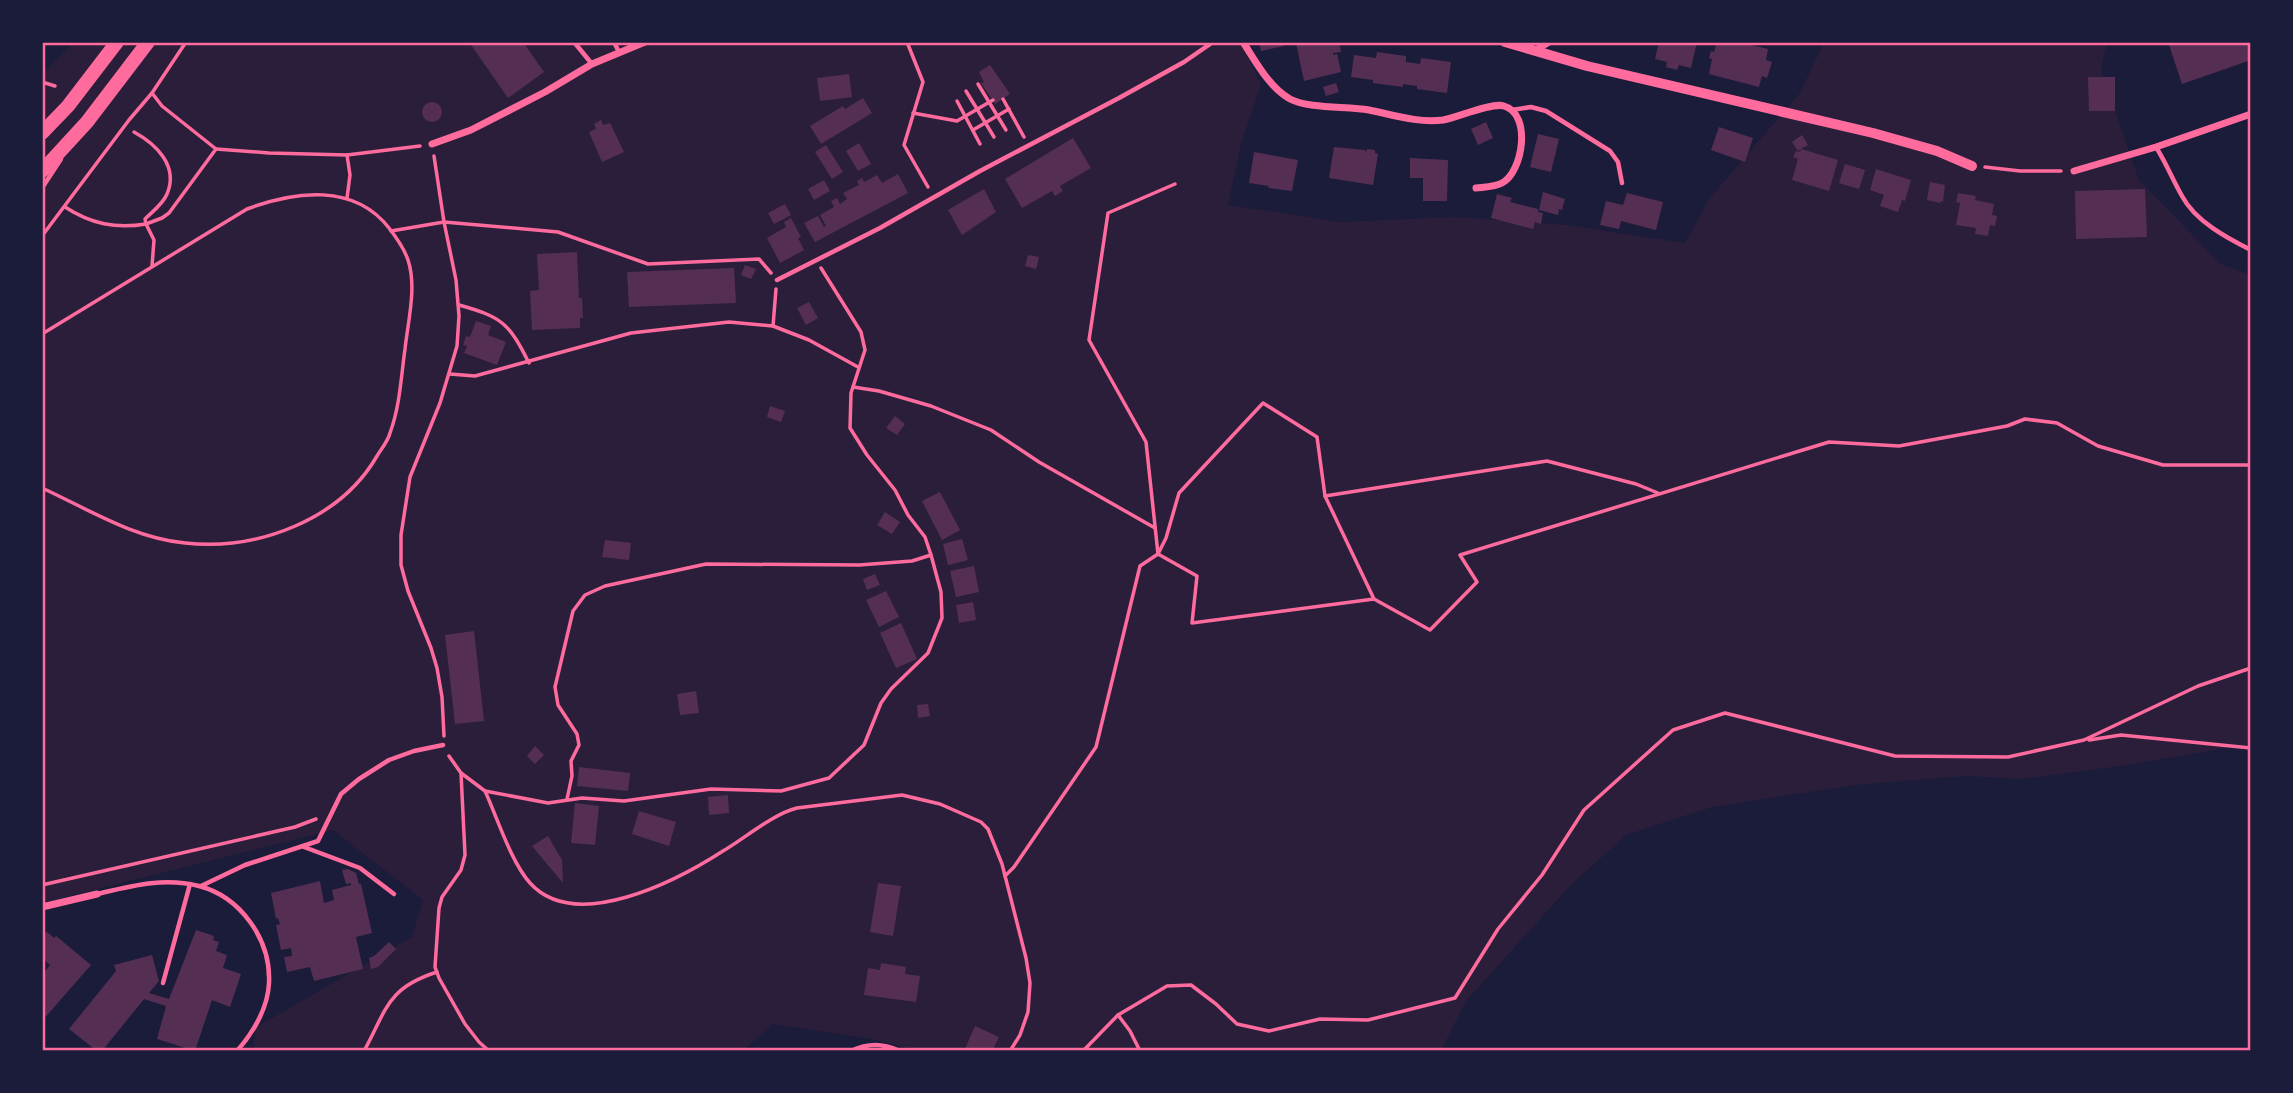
<svg xmlns="http://www.w3.org/2000/svg" width="2293" height="1093" viewBox="0 0 2293 1093" font-family="'DM Sans',sans-serif">
<rect width="100%" height="100%" fill="#1b1b3a"/>
<path fill="#2a1e3b" d="M 74,42 L 1241,42 L 1261,85 L 1241,144 L 1228,205 L 1341,222 L 1455,217 L 1566,225 L 1685,243 L 1709,199 L 1800,93 L 1824,42 L 2107,42 L 2101,70 L 2139,180 L 2221,264 L 2251,275 L 2251,744 L 2113,767 L 2021,779 L 1966,776 L 1855,785 L 1712,807 L 1626,835 L 1570,886 L 1466,1001 L 1441,1051 L 921,1051 L 867,1038 L 772,1024 L 743,1051 L 254,1051 L 255,1028 L 412,937 L 423,900 L 333,830 L 42,903 L 42,75 Z"/>
<g fill="#542f53">
<path d="M 469,42 L 523,42 L 544,72 L 508,98 Z"/>
<path d="M 1259,42 L 1284,42 L 1284,46 L 1261,51 Z"/>
<path d="M 1349,42 L 1349,44 L 1340,45 L 1341,52 L 1333,53 L 1333,55 L 1337,54 L 1341,72 L 1304,81 L 1296,43 Z"/>
<path d="M 1659,42 L 1697,42 L 1691,68 L 1679,65 L 1677,70 L 1666,67 L 1667,62 L 1655,59 Z"/>
<path d="M 1717,42 L 1739,42 L 1768,49 L 1766,60 L 1772,62 L 1767,78 L 1762,76 L 1759,87 L 1709,74 L 1712,59 L 1709,58 L 1711,51 L 1714,52 Z"/>
<path d="M 2168,42 L 2251,42 L 2251,60 L 2182,84 Z"/>
<path d="M 1377,52 L 1406,56 L 1406,62 L 1420,64 L 1421,58 L 1451,62 L 1447,93 L 1417,89 L 1417,86 L 1403,84 L 1403,87 L 1373,83 L 1373,80 L 1351,77 L 1354,55 L 1376,58 Z"/>
<path d="M 990,65 L 1010,94 L 995,104 L 981,83 L 984,82 L 979,72 Z"/>
<path d="M 849,74 L 852,97 L 820,101 L 817,78 Z"/>
<path d="M 2088,77 L 2115,77 L 2115,111 L 2089,111 Z"/>
<path d="M 1336,83 L 1339,92 L 1326,96 L 1323,87 Z"/>
<path d="M 863,98 L 872,113 L 821,144 L 810,126 L 843,106 L 845,109 Z"/>
<circle cx="432" cy="112" r="10"/>
<path d="M 601,120 L 603,125 L 610,123 L 624,152 L 602,162 L 589,132 L 596,129 L 594,124 Z"/>
<path d="M 1486,122 L 1493,138 L 1478,145 L 1471,129 Z"/>
<path d="M 1719,127 L 1753,138 L 1745,162 L 1711,150 Z"/>
<path d="M 1538,134 L 1559,139 L 1551,172 L 1530,167 Z"/>
<path d="M 1802,135 L 1808,145 L 1801,149 L 1838,160 L 1829,191 L 1792,180 L 1798,159 L 1793,157 L 1796,151 L 1800,152 L 1801,149 L 1798,151 L 1792,142 Z"/>
<path d="M 1073,138 L 1091,168 L 1060,186 L 1063,191 L 1055,196 L 1052,191 L 1022,208 L 1005,179 Z"/>
<path d="M 859,143 L 871,164 L 858,171 L 846,151 Z"/>
<path d="M 826,145 L 843,172 L 832,179 L 815,152 Z"/>
<path d="M 1334,147 L 1365,150 L 1366,152 L 1367,149 L 1375,150 L 1375,153 L 1378,154 L 1373,185 L 1329,178 Z"/>
<path d="M 1254,152 L 1298,160 L 1292,191 L 1268,188 L 1269,186 L 1249,183 Z"/>
<path d="M 1410,158 L 1448,160 L 1447,201 L 1423,201 L 1423,178 L 1410,178 Z"/>
<path d="M 1845,164 L 1865,170 L 1859,189 L 1839,183 Z"/>
<path d="M 1876,169 L 1911,180 L 1905,201 L 1902,200 L 1898,212 L 1880,206 L 1884,195 L 1870,190 Z"/>
<path d="M 898,174 L 908,193 L 815,242 L 804,223 L 818,216 L 824,227 L 826,226 L 820,215 L 834,207 L 831,201 L 837,198 L 840,204 L 847,199 L 843,193 L 859,185 L 857,181 L 862,178 L 864,182 L 877,175 L 882,183 Z"/>
<path d="M 824,180 L 830,191 L 814,200 L 808,189 Z"/>
<path d="M 1930,182 L 1945,185 L 1943,202 L 1941,201 L 1940,203 L 1927,200 Z"/>
<path d="M 984,189 L 996,212 L 962,235 L 948,210 Z"/>
<path d="M 2145,189 L 2147,237 L 2076,239 L 2075,191 Z"/>
<path d="M 1543,192 L 1565,199 L 1562,210 L 1559,209 L 1558,215 L 1539,210 Z"/>
<path d="M 1627,193 L 1663,202 L 1656,230 L 1621,221 L 1619,229 L 1600,225 L 1606,201 L 1623,205 Z"/>
<path d="M 1958,193 L 1976,196 L 1975,200 L 1994,204 L 1992,215 L 1997,216 L 1995,226 L 1990,225 L 1988,236 L 1975,234 L 1976,228 L 1956,225 L 1960,203 L 1956,202 Z"/>
<path d="M 1497,194 L 1512,198 L 1510,202 L 1538,209 L 1538,212 L 1543,213 L 1541,224 L 1535,222 L 1533,229 L 1491,218 Z"/>
<path d="M 785,204 L 791,215 L 774,224 L 768,213 Z"/>
<path d="M 791,218 L 801,237 L 798,238 L 804,250 L 780,263 L 767,238 L 786,227 L 784,222 Z"/>
<path d="M 577,252 L 579,298 L 582,298 L 583,318 L 580,318 L 580,328 L 532,330 L 530,291 L 539,290 L 537,254 Z"/>
<path d="M 1028,255 L 1039,257 L 1036,269 L 1025,266 Z"/>
<path d="M 745,265 L 756,269 L 751,279 L 741,275 Z"/>
<path d="M 734,268 L 736,303 L 629,307 L 627,272 Z"/>
<path d="M 809,302 L 818,318 L 806,325 L 797,308 Z"/>
<path d="M 476,321 L 491,326 L 488,335 L 506,342 L 497,365 L 464,353 L 467,346 L 463,345 L 466,336 L 470,337 Z"/>
<path d="M 770,406 L 785,411 L 781,422 L 767,417 Z"/>
<path d="M 895,416 L 905,424 L 897,435 L 886,428 Z"/>
<path d="M 940,492 L 960,530 L 942,540 L 922,501 Z"/>
<path d="M 885,512 L 900,522 L 892,534 L 877,525 Z"/>
<path d="M 962,539 L 968,560 L 948,565 L 943,544 Z"/>
<path d="M 605,540 L 631,543 L 629,560 L 602,557 Z"/>
<path d="M 974,566 L 979,592 L 956,597 L 950,571 Z"/>
<path d="M 875,574 L 880,585 L 867,590 L 863,579 Z"/>
<path d="M 886,591 L 899,617 L 879,627 L 866,600 Z"/>
<path d="M 973,602 L 976,620 L 959,623 L 956,605 Z"/>
<path d="M 901,623 L 917,659 L 896,668 L 880,633 Z"/>
<path d="M 474,631 L 484,721 L 455,724 L 445,635 Z"/>
<path d="M 696,691 L 699,713 L 680,715 L 677,694 Z"/>
<path d="M 928,704 L 930,716 L 918,718 L 917,705 Z"/>
<path d="M 535,746 L 544,755 L 535,764 L 527,756 Z"/>
<path d="M 579,767 L 630,773 L 628,791 L 577,786 Z"/>
<path d="M 728,795 L 729,813 L 709,815 L 708,797 Z"/>
<path d="M 575,803 L 599,806 L 595,845 L 571,843 Z"/>
<path d="M 639,811 L 676,822 L 669,846 L 632,834 Z"/>
<path d="M 548,836 L 562,860 L 563,883 L 532,846 Z"/>
<path d="M 348,869 L 356,873 L 359,884 L 361,884 L 372,933 L 356,937 L 363,969 L 314,981 L 310,967 L 287,972 L 284,957 L 292,956 L 291,948 L 281,950 L 276,925 L 280,924 L 278,918 L 276,919 L 271,893 L 320,881 L 324,903 L 334,900 L 332,890 L 351,885 L 351,883 L 346,884 L 342,870 Z"/>
<path d="M 878,883 L 901,886 L 893,936 L 870,932 Z"/>
<path d="M 196,930 L 214,936 L 213,940 L 219,942 L 216,951 L 227,955 L 223,968 L 241,974 L 230,1007 L 212,1000 L 195,1051 L 157,1039 L 166,1006 L 144,999 L 102,1051 L 97,1051 L 69,1029 L 116,971 L 114,965 L 152,955 L 159,981 L 149,993 L 169,999 Z"/>
<path d="M 47,932 L 54,938 L 56,936 L 91,965 L 42,1021 L 42,975 L 50,965 L 42,958 L 42,933 Z"/>
<path d="M 389,942 L 396,949 L 378,967 L 371,969 L 369,958 L 374,956 Z"/>
<path d="M 881,963 L 906,967 L 905,974 L 920,976 L 916,1002 L 864,995 L 868,968 L 880,970 Z"/>
<path d="M 975,1026 L 999,1037 L 992,1051 L 964,1051 Z"/>
</g>
<g fill="none" stroke-linecap="round" stroke-linejoin="round">
<g stroke="#ff6b9d" stroke-width="3.5">
<path d="M 907,42 L 923,82 L 904,145 L 928,187"/>
<path d="M 42,82 L 55,86"/>
<path d="M 978,84 L 1006,130"/>
<path d="M 966,91 L 994,137"/>
<path d="M 152,93 L 162,106 L 216,149 L 169,213 L 162,218 L 146,224 L 154,240 L 152,266"/>
<path d="M 1003,99 L 1024,137"/>
<path d="M 957,101 L 980,144"/>
<path d="M 913,113 L 957,121 L 993,100"/>
<path d="M 973,130 L 1009,109"/>
<path d="M 216,149 L 269,153 L 347,155 L 420,146"/>
<path d="M 434,156 L 444,222 L 456,280 L 459,316 L 457,346 L 440,403 L 410,477 L 401,535 L 401,565 L 408,591 L 431,648 L 437,668 L 442,697 L 444,736"/>
<path d="M 1985,167 L 2020,171 L 2061,171"/>
<path d="M 1175,184 L 1108,213 L 1089,340 L 1146,442 L 1158,554 L 1197,576 L 1192,623 L 1374,599 L 1430,630 L 1477,582 L 1460,555 L 1829,442 L 1899,446 L 2007,426 L 2025,419 L 2057,423 L 2098,446 L 2163,465 L 2251,465"/>
<path d="M 347,198 L 350,175 L 347,155"/>
<path d="M 65,207 C 91,224 116,229 146,224 L 145,219 C 153,211 163,204 167,194 C 179,166 156,144 134,132"/>
<path d="M 391,231 L 444,222 L 558,232 L 648,264 L 759,259 L 771,273"/>
<path d="M 42,236 L 129,120 L 152,93 L 186,42"/>
<path d="M 459,305 C 502,317 509,323 529,363"/>
<path d="M 773,326 L 809,340 L 858,367"/>
<path d="M 42,334 L 247,209 C 295,191 354,183 389,228 C 396,237 404,248 408,260 C 417,287 408,321 405,349 C 401,377 400,406 390,433 C 388,441 382,448 377,456 C 340,520 257,551 185,543 C 133,538 88,509 42,488"/>
<path d="M 450,374 L 475,376 L 631,333 L 729,322 L 773,326 L 776,289"/>
<path d="M 853,387 L 879,391 L 931,406 L 991,430 L 1039,462 L 1155,528"/>
<path d="M 1325,496 L 1374,599"/>
<path d="M 2089,740 L 2121,735 L 2251,748"/>
<path d="M 449,756 L 461,773 L 485,791 L 548,803 L 582,798 L 624,801 L 711,789 L 781,791 L 829,778 L 864,745 L 881,703 L 891,689 L 928,653 L 942,618 L 941,592 L 931,555"/>
<path d="M 461,773 L 465,855 L 461,870 L 442,897 L 439,908 L 435,967 L 439,978 L 465,1024 L 479,1042 L 489,1051"/>
<path d="M 485,791 C 497,817 511,862 530,883 C 576,934 678,880 723,851 C 745,838 773,814 797,808 L 902,795 L 940,804 L 981,822 L 988,829 L 1002,864 L 1026,958 L 1030,983 L 1028,1012 L 1020,1035 L 1010,1051"/>
<path d="M 567,799 L 572,776 L 571,761 L 579,745 L 577,734 L 558,705 L 555,687 L 573,611 L 585,595 L 605,586 L 706,564 L 859,565 L 912,561 L 931,555 L 925,537 L 908,515 L 895,490 L 867,455 L 850,428 L 851,393 L 865,350 L 861,332 L 821,268"/>
<path d="M 1005,876 L 1014,867 L 1096,747 L 1140,566 L 1158,554 L 1166,538 L 1179,493 L 1263,403 L 1317,437 L 1325,496 L 1547,461 L 1636,484 L 1658,493"/>
<path d="M 42,885 L 295,827 L 316,819"/>
<path d="M 1118,1015 L 1130,1031 L 1140,1051"/>
<path d="M 364,1051 C 387,1009 387,988 437,972"/>
<path d="M 1083,1051 L 1118,1015 L 1167,986 L 1191,985 L 1216,1004 L 1237,1024 L 1269,1031 L 1320,1019 L 1368,1020 L 1455,998 L 1498,929 L 1542,875 L 1584,810 L 1673,730 L 1725,713 L 1895,756 L 2008,757 L 2084,740 L 2198,686 L 2251,668"/>
</g>
<g stroke="#ff6b9d" stroke-width="4.5">
<path d="M 574,42 L 592,64"/>
<path d="M 614,42 L 619,52"/>
<path d="M 1512,110 L 1531,107 L 1546,111 L 1610,151 L 1618,162 L 1622,183"/>
<path d="M 2156,147 C 2166,163 2173,180 2182,196 C 2195,221 2227,238 2251,250"/>
<path d="M 42,188 L 61,159"/>
<path d="M 777,280 L 880,228 L 980,171 L 1119,98 L 1184,62 L 1213,42"/>
<path d="M 304,847 L 360,868 L 394,894"/>
<path d="M 201,886 L 245,865 L 318,841 L 341,794 L 359,779 L 389,760 L 414,751 L 443,745"/>
<path d="M 97,894 C 131,886 164,877 199,886 C 241,897 271,940 269,983 C 268,1008 253,1033 237,1051"/>
<path d="M 163,983 L 190,884"/>
<path d="M 851,1051 C 868,1043 882,1043 900,1051"/>
</g>
<g stroke="#ff6b9d" stroke-width="7">
<path d="M 1243,42 C 1256,62 1269,87 1290,99 C 1309,109 1348,106 1369,110 C 1394,115 1417,123 1443,120 C 1459,117 1492,102 1504,106 C 1532,114 1523,172 1502,183 C 1495,187 1484,187 1476,188"/>
<path d="M 1534,51 L 1549,42"/>
<path d="M 432,144 L 471,130 L 545,92 L 592,64 L 645,42"/>
<path d="M 2074,171 L 2156,147 L 2251,114"/>
<path d="M 42,907 L 97,894"/>
</g>
<path stroke="#ff6b9d" stroke-width="10" d="M 1505,42 L 1587,66 L 1873,133 L 1937,151 L 1972,166"/>
<g stroke="#ff6b9d" stroke-width="14">
<path d="M 42,133 L 68,106 L 117,42"/>
<path d="M 42,171 L 87,122 L 148,42"/>
</g>
</g>
<rect width="2293" height="1093" fill="none" stroke="#1b1b3a" stroke-width="88"/>
<rect x="44" y="44" width="2205" height="1005" fill="none" stroke="#ff6b9d" stroke-width="2.5"/>
</svg>
